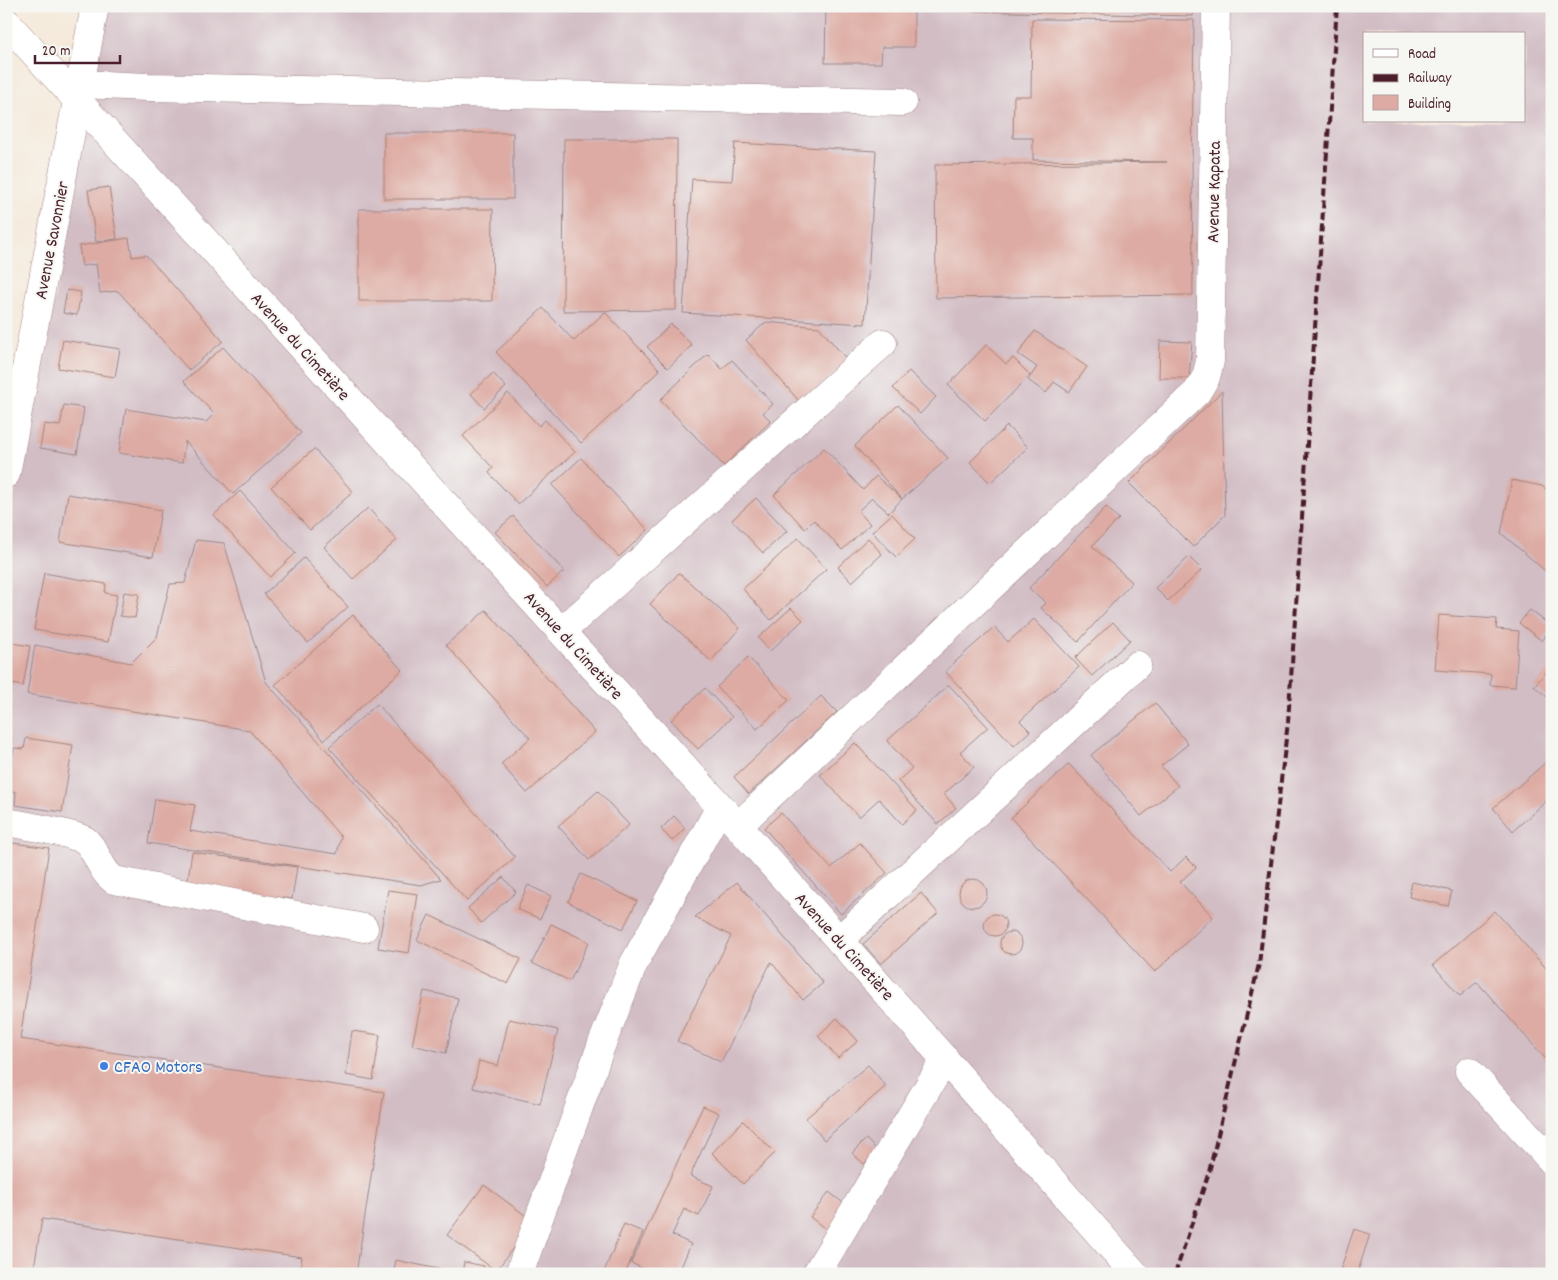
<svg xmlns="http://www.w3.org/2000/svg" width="1558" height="1280" viewBox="0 0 1558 1280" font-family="Dekko,sans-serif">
<rect width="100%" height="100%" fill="#f6f6f2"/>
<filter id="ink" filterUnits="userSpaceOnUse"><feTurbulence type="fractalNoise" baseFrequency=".02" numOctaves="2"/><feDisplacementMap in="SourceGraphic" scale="10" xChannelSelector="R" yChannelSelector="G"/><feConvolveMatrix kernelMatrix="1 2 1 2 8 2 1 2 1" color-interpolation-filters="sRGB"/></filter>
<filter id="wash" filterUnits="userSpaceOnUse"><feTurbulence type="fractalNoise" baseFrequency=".0096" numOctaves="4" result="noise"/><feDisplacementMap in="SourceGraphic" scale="20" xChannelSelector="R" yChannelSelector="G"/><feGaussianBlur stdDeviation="1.12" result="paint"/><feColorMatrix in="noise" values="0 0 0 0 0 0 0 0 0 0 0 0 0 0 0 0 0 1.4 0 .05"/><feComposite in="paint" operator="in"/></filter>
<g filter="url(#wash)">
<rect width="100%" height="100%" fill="#f5e9d9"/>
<path fill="#d2bdc5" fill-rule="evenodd" d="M 107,6 L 1552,6 L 1552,1274 L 6,1274 L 6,532 L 51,315 ZM 1364,34 L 1524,34 L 1524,121 L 1364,121 Z"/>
<g id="blocks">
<g fill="#ddaba3">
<path d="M 826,6 L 914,6 L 914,47 L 882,47 L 881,63 L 825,63 Z"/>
<path d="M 922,6 L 1194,6 L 1193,16 L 921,10 Z"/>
<path d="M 1032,19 L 1194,20 L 1192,162 L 1193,295 L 936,298 L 935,165 L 1167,162 L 1033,160 L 1033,138 L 1013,138 L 1014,96 L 1031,96 Z"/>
<rect x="384" y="133" width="129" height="66"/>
<path d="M 564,139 L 677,139 L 676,310 L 563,311 Z"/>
<path d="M 735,143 L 876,151 L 865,324 L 683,313 L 692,179 L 732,181 Z"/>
<path d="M 109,187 L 117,239 L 96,242 L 88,190 Z"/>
<path d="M 359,209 L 493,209 L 492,301 L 359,301 Z"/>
<path d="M 129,238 L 132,257 L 146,255 L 223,341 L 189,370 L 118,291 L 100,293 L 96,264 L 82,266 L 79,246 Z"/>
<path d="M 67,290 L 81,292 L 77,315 L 63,313 Z"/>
<path d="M 543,308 L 574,341 L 605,312 L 660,370 L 581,443 L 496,352 Z"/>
<path d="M 766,322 L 819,327 L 848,361 L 800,402 L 746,340 Z"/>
<path d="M 671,324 L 692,345 L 668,368 L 647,347 Z"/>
<path d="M 1035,331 L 1087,367 L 1069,392 L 1054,382 L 1046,393 L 1028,380 L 1037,367 L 1018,354 Z"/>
<path d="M 63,340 L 120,349 L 115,377 L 58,368 Z"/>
<path d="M 1160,341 L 1192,342 L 1189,378 L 1159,378 Z"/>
<path d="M 986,345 L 1006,364 L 1013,358 L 1030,375 L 985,421 L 948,385 Z"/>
<path d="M 223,347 L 301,433 L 233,494 L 185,441 L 182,463 L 119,453 L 126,409 L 206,422 L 214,414 L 184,381 Z"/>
<path d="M 708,354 L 722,369 L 732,360 L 773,404 L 763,413 L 771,421 L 724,466 L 660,400 Z"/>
<path d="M 909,371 L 936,397 L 920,414 L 893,388 Z"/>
<path d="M 493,373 L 506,387 L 484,408 L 471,394 Z"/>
<path d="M 1222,391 L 1225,515 L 1193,547 L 1129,483 Z"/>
<path d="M 508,393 L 539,426 L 545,420 L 575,452 L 518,504 L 489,473 L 493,468 L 463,436 Z"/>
<path d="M 64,405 L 84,408 L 77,454 L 40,448 L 44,424 L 60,426 Z"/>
<path d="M 898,405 L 948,458 L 902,499 L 855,446 Z"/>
<path d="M 1007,426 L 1028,447 L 990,483 L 970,462 Z"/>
<path d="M 824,448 L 863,490 L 876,476 L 902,499 L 889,513 L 872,498 L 858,511 L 870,524 L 842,550 L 814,520 L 805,529 L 774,495 Z"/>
<path d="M 314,449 L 353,492 L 310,530 L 271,487 Z"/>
<path d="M 581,458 L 648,530 L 619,557 L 552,485 Z"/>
<path d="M 1512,480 L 1542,486 L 1552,494 L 1552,572 L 1550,575 L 1501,533 Z"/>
<path d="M 240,491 L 296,553 L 270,577 L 214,515 Z"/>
<path d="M 68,494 L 161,510 L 153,557 L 60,542 Z"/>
<path d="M 756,498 L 787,531 L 763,553 L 732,520 Z"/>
<path d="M 1106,507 L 1119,519 L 1092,546 L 1132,582 L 1078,642 L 1041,608 L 1046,603 L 1029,588 Z"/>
<path d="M 368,508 L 397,540 L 353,579 L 324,547 Z"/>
<path d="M 892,514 L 915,539 L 896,557 L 872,532 Z"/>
<path d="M 513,516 L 564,571 L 547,587 L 495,532 Z"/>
<path d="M 798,538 L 826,569 L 771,620 L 743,589 Z"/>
<path d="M 868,538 L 882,554 L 852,582 L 838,567 Z"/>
<path d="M 196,540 L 224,543 L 266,682 L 441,879 L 421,885 L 148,843 L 155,799 L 195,805 L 190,831 L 337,854 L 341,837 L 249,730 L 27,694 L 35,645 L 131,663 L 157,637 L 170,584 L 185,583 Z"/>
<path d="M 1189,557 L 1202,570 L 1168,601 L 1155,588 Z"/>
<path d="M 304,558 L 348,607 L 308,643 L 264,594 Z"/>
<path d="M 44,573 L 106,584 L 105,593 L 117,595 L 108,642 L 34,630 Z"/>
<path d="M 679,573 L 740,628 L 711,661 L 650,604 Z"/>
<path d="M 124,592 L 139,594 L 135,618 L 120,616 Z"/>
<path d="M 791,608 L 803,620 L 770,651 L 758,638 Z"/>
<path d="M 486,610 L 595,732 L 527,793 L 501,764 L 530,738 L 446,645 Z"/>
<path d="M 1530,610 L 1552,627 L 1542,641 L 1519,623 Z"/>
<path d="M 353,615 L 402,670 L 324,740 L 275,685 Z"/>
<path d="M 1439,615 L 1497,619 L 1496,629 L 1519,631 L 1515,687 L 1490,685 L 1491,674 L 1435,670 Z"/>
<path d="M 1034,619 L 1079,667 L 1020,721 L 1030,731 L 1014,746 L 945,671 L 994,627 L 1008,642 Z"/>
<path d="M 1113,622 L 1130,640 L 1092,676 L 1075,658 Z"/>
<path d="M 6,642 L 30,646 L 23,686 L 6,683 Z"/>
<path d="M 748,657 L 789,700 L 757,729 L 717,687 Z"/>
<path d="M 1552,665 L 1552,701 L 1534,686 Z"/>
<path d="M 949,685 L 988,727 L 960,752 L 974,767 L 944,794 L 956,808 L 938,824 L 898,781 L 912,768 L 887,741 Z"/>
<path d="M 705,688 L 732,717 L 698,749 L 671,720 Z"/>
<path d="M 821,696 L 837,712 L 749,794 L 734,777 Z"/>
<path d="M 1155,703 L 1188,744 L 1161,766 L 1178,786 L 1141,816 L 1091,755 Z"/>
<path d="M 377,704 L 515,857 L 467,901 L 329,747 Z"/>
<path d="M 26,738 L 73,745 L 62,812 L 15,805 L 16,792 L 7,791 L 14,748 L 24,749 Z"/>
<path d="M 855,743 L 917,810 L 902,824 L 879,799 L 859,817 L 820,775 Z"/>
<path d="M 1552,757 L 1552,796 L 1513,831 L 1493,808 Z"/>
<path d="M 1069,764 L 1170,872 L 1186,857 L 1196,867 L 1180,882 L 1213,917 L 1155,972 L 1011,818 Z"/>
<path d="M 598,791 L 629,825 L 589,860 L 558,826 Z"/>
<path d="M 781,813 L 831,868 L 860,843 L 887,873 L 841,914 L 764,828 Z"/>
<path d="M 674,816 L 685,828 L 672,841 L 661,829 Z"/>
<path d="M 6,842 L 49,848 L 20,1039 L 384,1092 L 356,1274 L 299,1274 L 302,1257 L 42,1219 L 33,1274 L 6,1274 Z"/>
<path d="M 192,852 L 297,867 L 292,899 L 187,885 Z"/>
<path d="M 581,874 L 637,901 L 623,929 L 568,902 Z"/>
<path d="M 503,877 L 516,892 L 481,923 L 468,908 Z"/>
<circle cx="973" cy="893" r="14"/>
<path d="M 737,882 L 823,983 L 803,1000 L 771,962 L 721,1062 L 677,1041 L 731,936 L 695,917 Z"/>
<path d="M 1412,882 L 1452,891 L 1448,906 L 1409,897 Z"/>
<path d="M 528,885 L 551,896 L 540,919 L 517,909 Z"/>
<path d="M 388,890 L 418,894 L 409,953 L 378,948 Z"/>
<path d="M 921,893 L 938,913 L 881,964 L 863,944 Z"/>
<path d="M 1495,911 L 1552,975 L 1552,1066 L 1477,982 L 1460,996 L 1433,965 Z"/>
<circle cx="995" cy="925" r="11"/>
<path d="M 429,915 L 521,959 L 508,984 L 417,940 Z"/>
<path d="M 551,924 L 589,942 L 570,981 L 532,963 Z"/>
<circle cx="1011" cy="943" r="11"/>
<path d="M 424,991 L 458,998 L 446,1053 L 412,1045 Z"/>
<path d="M 837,1018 L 858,1041 L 838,1058 L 818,1036 Z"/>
<path d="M 509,1019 L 558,1030 L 540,1104 L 473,1088 L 479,1061 L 498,1066 Z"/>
<path d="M 352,1031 L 380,1035 L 373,1080 L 346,1075 Z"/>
<path d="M 868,1065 L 886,1086 L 824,1140 L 806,1118 Z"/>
<path d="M 703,1106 L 719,1113 L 690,1176 L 713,1186 L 699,1216 L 684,1209 L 672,1235 L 691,1244 L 678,1274 L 655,1274 L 631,1263 Z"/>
<path d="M 743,1121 L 775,1153 L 743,1184 L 712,1153 Z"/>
<path d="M 866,1139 L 878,1151 L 864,1164 L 852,1153 Z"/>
<path d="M 484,1185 L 533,1221 L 496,1271 L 447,1235 Z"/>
<path d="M 829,1192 L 851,1209 L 832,1234 L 810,1217 Z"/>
<path d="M 624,1224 L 643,1232 L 625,1274 L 603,1274 Z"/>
<path d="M 1354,1229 L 1370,1234 L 1357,1274 L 1339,1274 Z"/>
<path d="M 396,1260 L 457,1273 L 457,1274 L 393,1274 Z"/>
<path d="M 464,1262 L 484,1266 L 483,1274 L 462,1274 Z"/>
</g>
</g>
</g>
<g filter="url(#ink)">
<use href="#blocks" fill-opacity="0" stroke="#a08482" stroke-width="1"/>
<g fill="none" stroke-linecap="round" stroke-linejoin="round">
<g stroke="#a08482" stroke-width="29">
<g id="minor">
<path d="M 6,22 L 738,826 L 1135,1274"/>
<path d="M 80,84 L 148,87 L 903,102"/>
<path d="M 6,474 L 95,6"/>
<path d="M 562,631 L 883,343"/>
<path d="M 6,822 C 19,824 79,835 85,840 C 98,851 99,870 114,880 L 364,928"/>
<path d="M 738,826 L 1197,392 L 1206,377 L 1210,361 L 1216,6"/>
<path d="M 839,940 L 1137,665"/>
<path d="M 1469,1071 L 1552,1161"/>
<path d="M 519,1274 L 601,1046 L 634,963 L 720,807"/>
<path d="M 816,1274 L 945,1059"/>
</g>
</g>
<use href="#minor" stroke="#fff" stroke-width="28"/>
<path stroke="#4a1f2b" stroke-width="4" stroke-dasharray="8 4" stroke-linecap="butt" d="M 1175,1274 L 1209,1172 L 1259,964 L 1288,722 L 1337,6"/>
</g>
</g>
<circle fill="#3f7fe0" stroke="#f6f6f2" stroke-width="2" cx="104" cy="1066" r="5"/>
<g text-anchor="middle" stroke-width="4" stroke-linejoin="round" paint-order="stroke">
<g font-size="18" fill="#4a1f2b" stroke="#f6f6f2">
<text transform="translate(1213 192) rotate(-89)" y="6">Avenue Kapata</text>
<text transform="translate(51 240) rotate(-79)" y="6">Avenue Savonnier</text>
<text transform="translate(301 346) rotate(48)" y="6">Avenue du Cimetière</text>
<text transform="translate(574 645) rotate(48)" y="6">Avenue du Cimetière</text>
<text transform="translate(845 946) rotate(48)" y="6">Avenue du Cimetière</text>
</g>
<g font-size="18" fill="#366cbe" stroke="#f6f6f2" text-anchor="start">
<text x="114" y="1072">CFAO Motors</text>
</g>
</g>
<rect width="1558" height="1280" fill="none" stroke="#f6f6f2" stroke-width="25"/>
<rect x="1363" y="32" width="162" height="90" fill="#f6f6f2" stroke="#b1a0a2"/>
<rect x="1373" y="49" width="25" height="8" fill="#ffffff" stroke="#b1a0a2"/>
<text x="1408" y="58" font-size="15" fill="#4a1f2b">Road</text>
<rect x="1373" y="74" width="25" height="8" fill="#4a1f2b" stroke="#b1a0a2"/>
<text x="1408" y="82" font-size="15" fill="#4a1f2b">Railway</text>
<rect x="1373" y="95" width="25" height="15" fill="#ddaba3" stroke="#b1a0a2"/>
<text x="1408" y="108" font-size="15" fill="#4a1f2b">Building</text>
<path d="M35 55v8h85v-8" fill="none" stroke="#4a1f2b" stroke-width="2.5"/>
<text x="42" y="55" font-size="15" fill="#4a1f2b" stroke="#f6f6f2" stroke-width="4" paint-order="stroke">20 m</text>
</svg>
